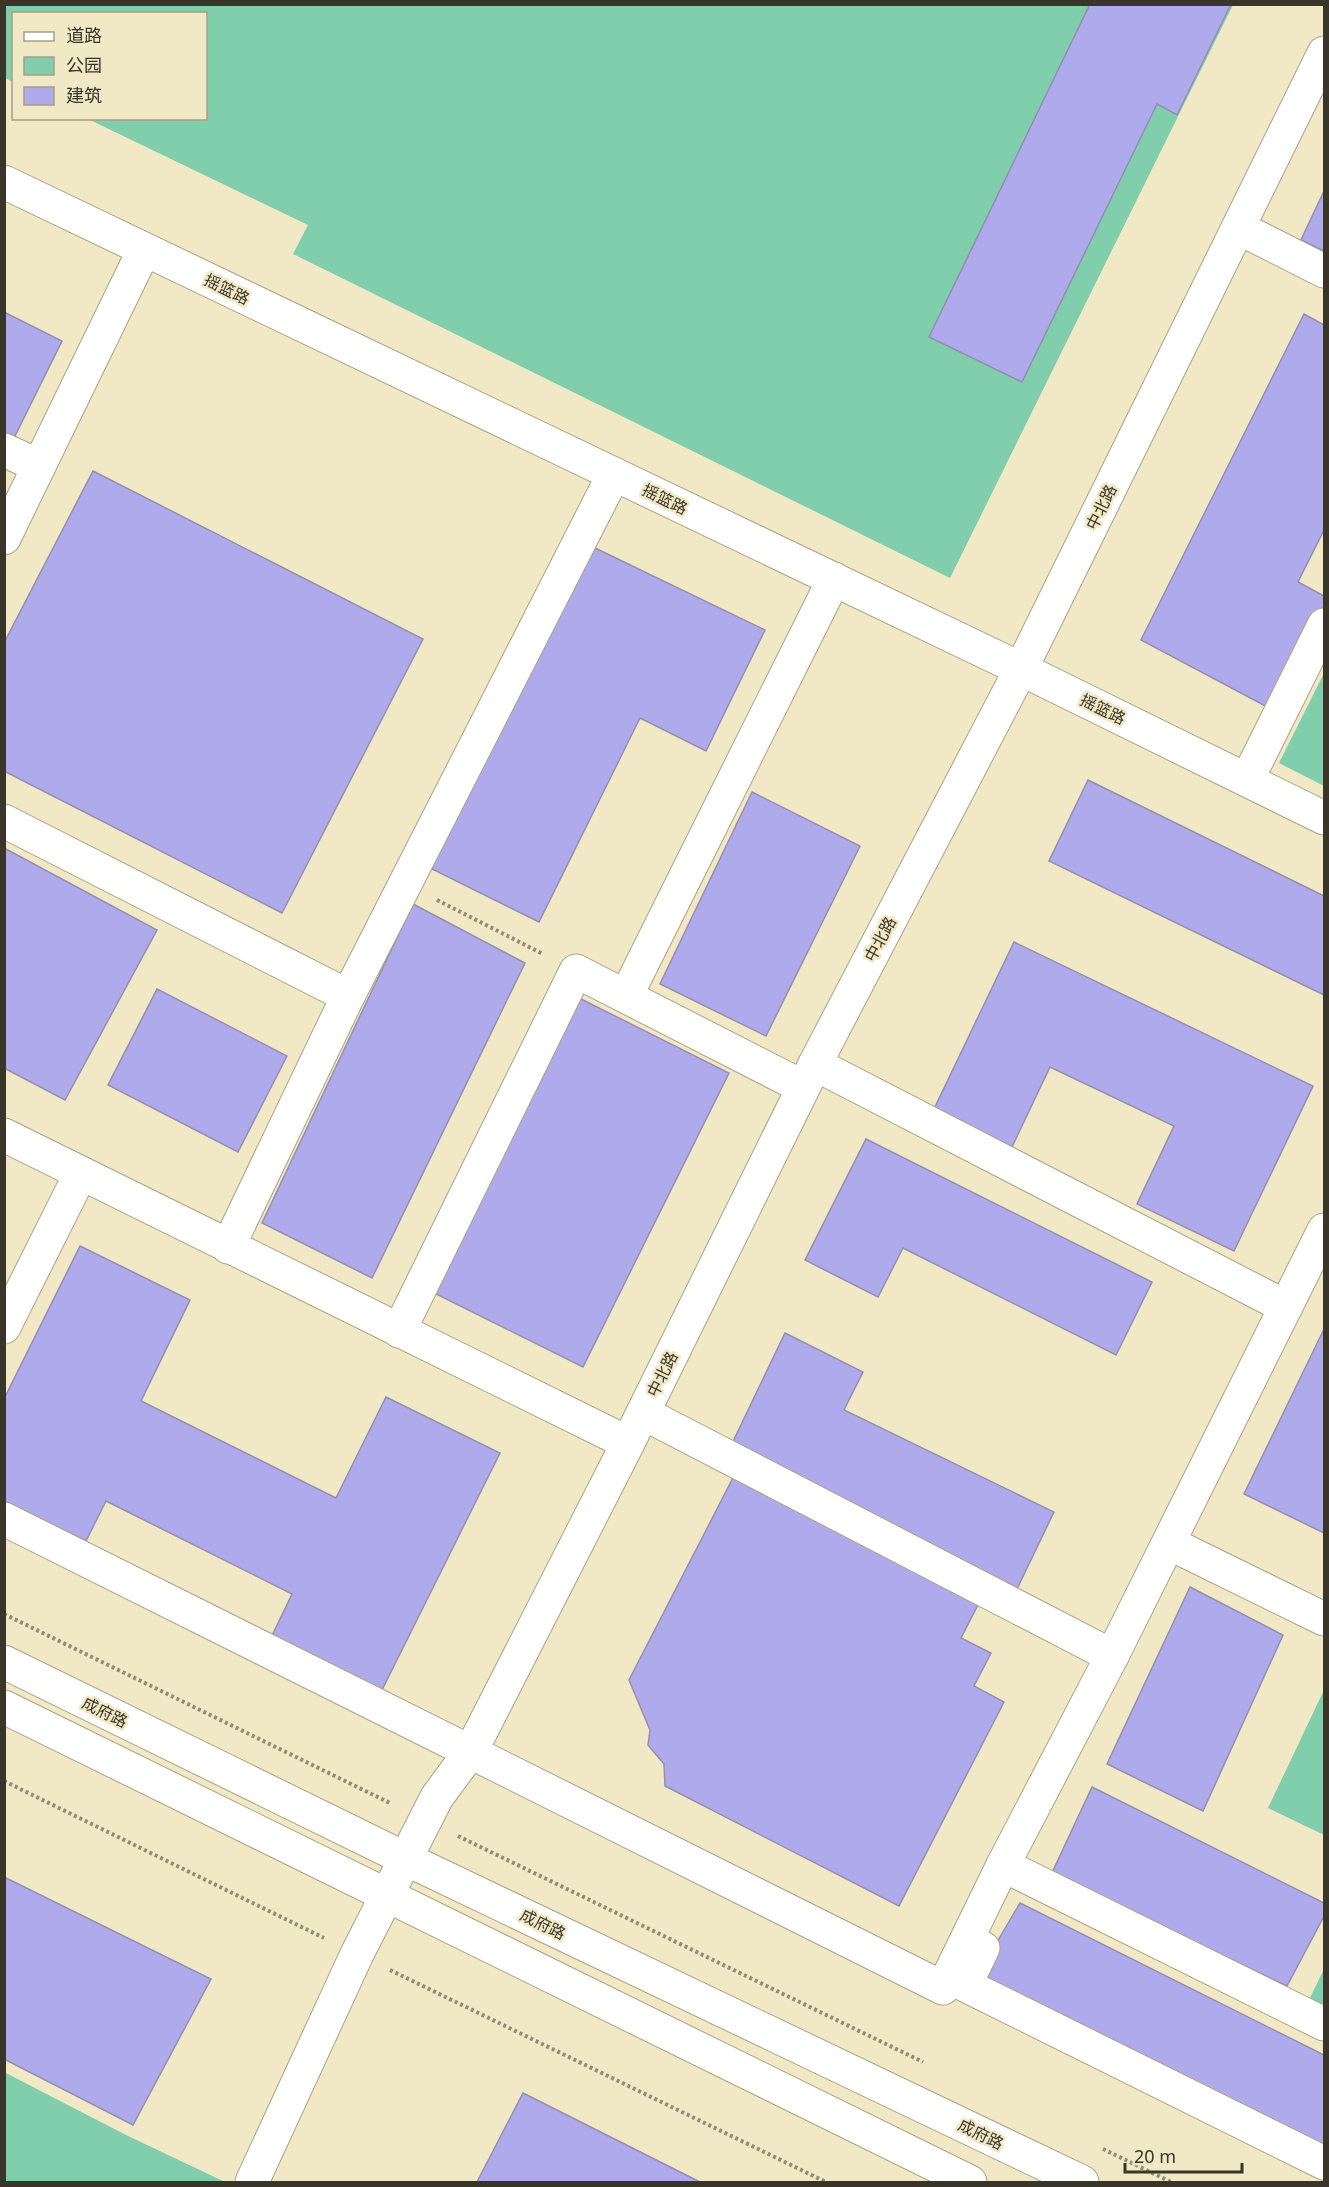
<svg xmlns="http://www.w3.org/2000/svg" width="1329" height="2187" viewBox="0 0 1329 2187" font-family="'Noto Sans','Noto Sans SC',sans-serif">
<rect width="100%" height="100%" fill="#f1e8c6"/>
<g fill="#80ceab">
<path d="M 4,5 L 1233,5 L 950,578 L 293,254 L 308,225 L 88,119 L 206,118 L 206,14 L 14,14 L 13,82 L 5,78 Z"/>
<path d="M 1324,673 L 1324,786 L 1279,763 Z"/>
<path d="M 1324,1690 L 1324,1835 L 1268,1808 Z"/>
<path d="M 1324,1969 L 1324,2012 L 1307,2004 Z"/>
<path d="M 4,2072 L 126,2135 L 225,2182 L 5,2182 Z"/>
</g>
<g fill="#afaaec" stroke="#9290af" stroke-width="1.5">
<path d="M 1090,4 L 1231,4 L 1177,115 L 1157,104 L 1022,382 L 929,337 Z"/>
<path d="M 1324,191 L 1324,251 L 1301,240 Z"/>
<path d="M 4,312 L 62,341 L 10,446 L 4,444 Z"/>
<path d="M 1304,314 L 1324,325 L 1324,530 L 1298,582 L 1324,596 L 1324,606 L 1271,709 L 1141,640 Z"/>
<path d="M 93,471 L 423,639 L 282,913 L 4,771 L 4,643 Z"/>
<path d="M 593,547 L 765,630 L 706,751 L 640,718 L 539,922 L 430,868 Z"/>
<path d="M 1088,780 L 1324,896 L 1324,995 L 1049,861 Z"/>
<path d="M 752,792 L 860,846 L 766,1036 L 660,984 Z"/>
<path d="M 4,848 L 157,930 L 65,1100 L 4,1068 Z"/>
<path d="M 413,904 L 525,963 L 372,1278 L 262,1223 Z"/>
<path d="M 1014,942 L 1313,1086 L 1234,1251 L 1137,1204 L 1174,1126 L 1050,1067 L 1012,1147 L 934,1109 Z"/>
<path d="M 157,989 L 287,1056 L 238,1152 L 108,1085 Z"/>
<path d="M 577,997 L 729,1073 L 583,1367 L 430,1291 Z"/>
<path d="M 866,1139 L 1152,1282 L 1116,1355 L 903,1248 L 878,1297 L 805,1260 Z"/>
<path d="M 80,1246 L 190,1300 L 141,1401 L 336,1498 L 386,1397 L 500,1453 L 379,1696 L 269,1642 L 292,1594 L 106,1501 L 86,1541 L 4,1501 L 4,1399 Z"/>
<path d="M 1324,1329 L 1324,1533 L 1244,1494 Z"/>
<path d="M 785,1333 L 863,1372 L 844,1410 L 1054,1512 L 1016,1591 L 728,1452 Z"/>
<path d="M 736,1472 L 981,1599 L 961,1638 L 991,1653 L 974,1686 L 1004,1702 L 899,1906 L 665,1786 L 664,1764 L 648,1745 L 650,1730 L 629,1680 Z"/>
<path d="M 1190,1587 L 1283,1635 L 1203,1811 L 1107,1764 Z"/>
<path d="M 1092,1787 L 1324,1903 L 1324,1916 L 1287,1986 L 1051,1875 Z"/>
<path d="M 4,1877 L 211,1979 L 133,2125 L 4,2059 Z"/>
<path d="M 1020,1903 L 1324,2055 L 1324,2151 L 977,1976 Z"/>
<path d="M 523,2093 L 700,2182 L 477,2182 Z"/>
</g>
<g fill="none" stroke-linecap="round" stroke-linejoin="round">
<g stroke="#aca283" stroke-width="35">
<g id="minor">
<path d="M 4,182 L 1021,669 L 1324,818"/>
<path d="M 1239,228 L 1324,271"/>
<path d="M 4,450 L 39,466"/>
<path d="M 4,538 L 144,250"/>
<path d="M 1247,780 L 1324,625"/>
<path d="M 4,821 L 348,996"/>
<path d="M 626,996 L 834,579"/>
<path d="M 815,1064 L 1286,1307"/>
<path d="M 4,1135 L 628,1443"/>
<path d="M 228,1247 L 348,996 L 614,474"/>
<path d="M 4,1327 L 81,1173"/>
<path d="M 399,1331 L 576,971 L 803,1087"/>
<path d="M 643,1413 L 1112,1656"/>
<path d="M 4,1519 L 943,1988 L 1003,1865 L 1112,1656 L 1324,1230"/>
<path d="M 1169,1543 L 1324,1619"/>
<path d="M 1003,1865 L 1324,2024"/>
<path d="M 983,1948 L 965,1985 L 1324,2163"/>
<path d="M 252,2182 L 357,1954 L 437,1797 L 471,1751 L 628,1443 L 815,1064 L 1021,669 L 1324,53"/>
</g>
</g>
<g stroke="#aca283" stroke-width="35">
<g id="major">
<path d="M 4,1662 L 406,1859 L 1082,2182"/>
<path d="M 4,1707 L 970,2182"/>
</g>
</g>
<g stroke="#938c75" stroke-width="4" stroke-dasharray="3 3" stroke-linecap="butt">
<path d="M 437,900 L 543,954"/>
<path d="M 4,1614 L 392,1804"/>
<path d="M 4,1781 L 324,1938"/>
<path d="M 458,1836 L 923,2062"/>
<path d="M 390,1970 L 826,2182"/>
<path d="M 1103,2149 L 1171,2182"/>
</g>
<use href="#minor" stroke="#fff" stroke-width="33"/>
<use href="#major" stroke="#fff" stroke-width="33"/>
</g>
<g text-anchor="middle" stroke-width="5" stroke-linejoin="round" paint-order="stroke">
<g font-size="16" fill="#393528" stroke="#f1e8c6">
<text transform="translate(227 289) rotate(26)" y="6">摇篮路</text>
<text transform="translate(665 499) rotate(26)" y="6">摇篮路</text>
<text transform="translate(1101 507) rotate(-64)" y="6">中北路</text>
<text transform="translate(1103 709) rotate(26)" y="6">摇篮路</text>
<text transform="translate(880 939) rotate(-62)" y="6">中北路</text>
<text transform="translate(662 1374) rotate(-64)" y="6">中北路</text>
<text transform="translate(105 1712) rotate(26)" y="6">成府路</text>
<text transform="translate(543 1924) rotate(26)" y="6">成府路</text>
<text transform="translate(981 2134) rotate(26)" y="6">成府路</text>
</g>
</g>
<rect width="1329" height="2187" fill="none" stroke="#393528" stroke-width="12"/>
<rect x="12" y="12" width="195" height="108" fill="#f1e8c6" stroke="#a7a087" stroke-width="1.5"/>
<rect x="24" y="32" width="30" height="9" fill="#ffffff" stroke="#a7a087" stroke-width="1.5"/>
<text x="66" y="42" font-size="18" fill="#393528">道路</text>
<rect x="24" y="57" width="30" height="18" fill="#80ceab" stroke="#a7a087" stroke-width="1.5"/>
<text x="66" y="72" font-size="18" fill="#393528">公园</text>
<rect x="24" y="87" width="30" height="18" fill="#afaaec" stroke="#a7a087" stroke-width="1.5"/>
<text x="66" y="102" font-size="18" fill="#393528">建筑</text>
<path d="M1125 2163v9h117v-9" fill="none" stroke="#393528" stroke-width="3"/>
<text x="1134" y="2163" font-size="18" fill="#393528" stroke="#f1e8c6" stroke-width="4.5" paint-order="stroke">20 m</text>
</svg>
